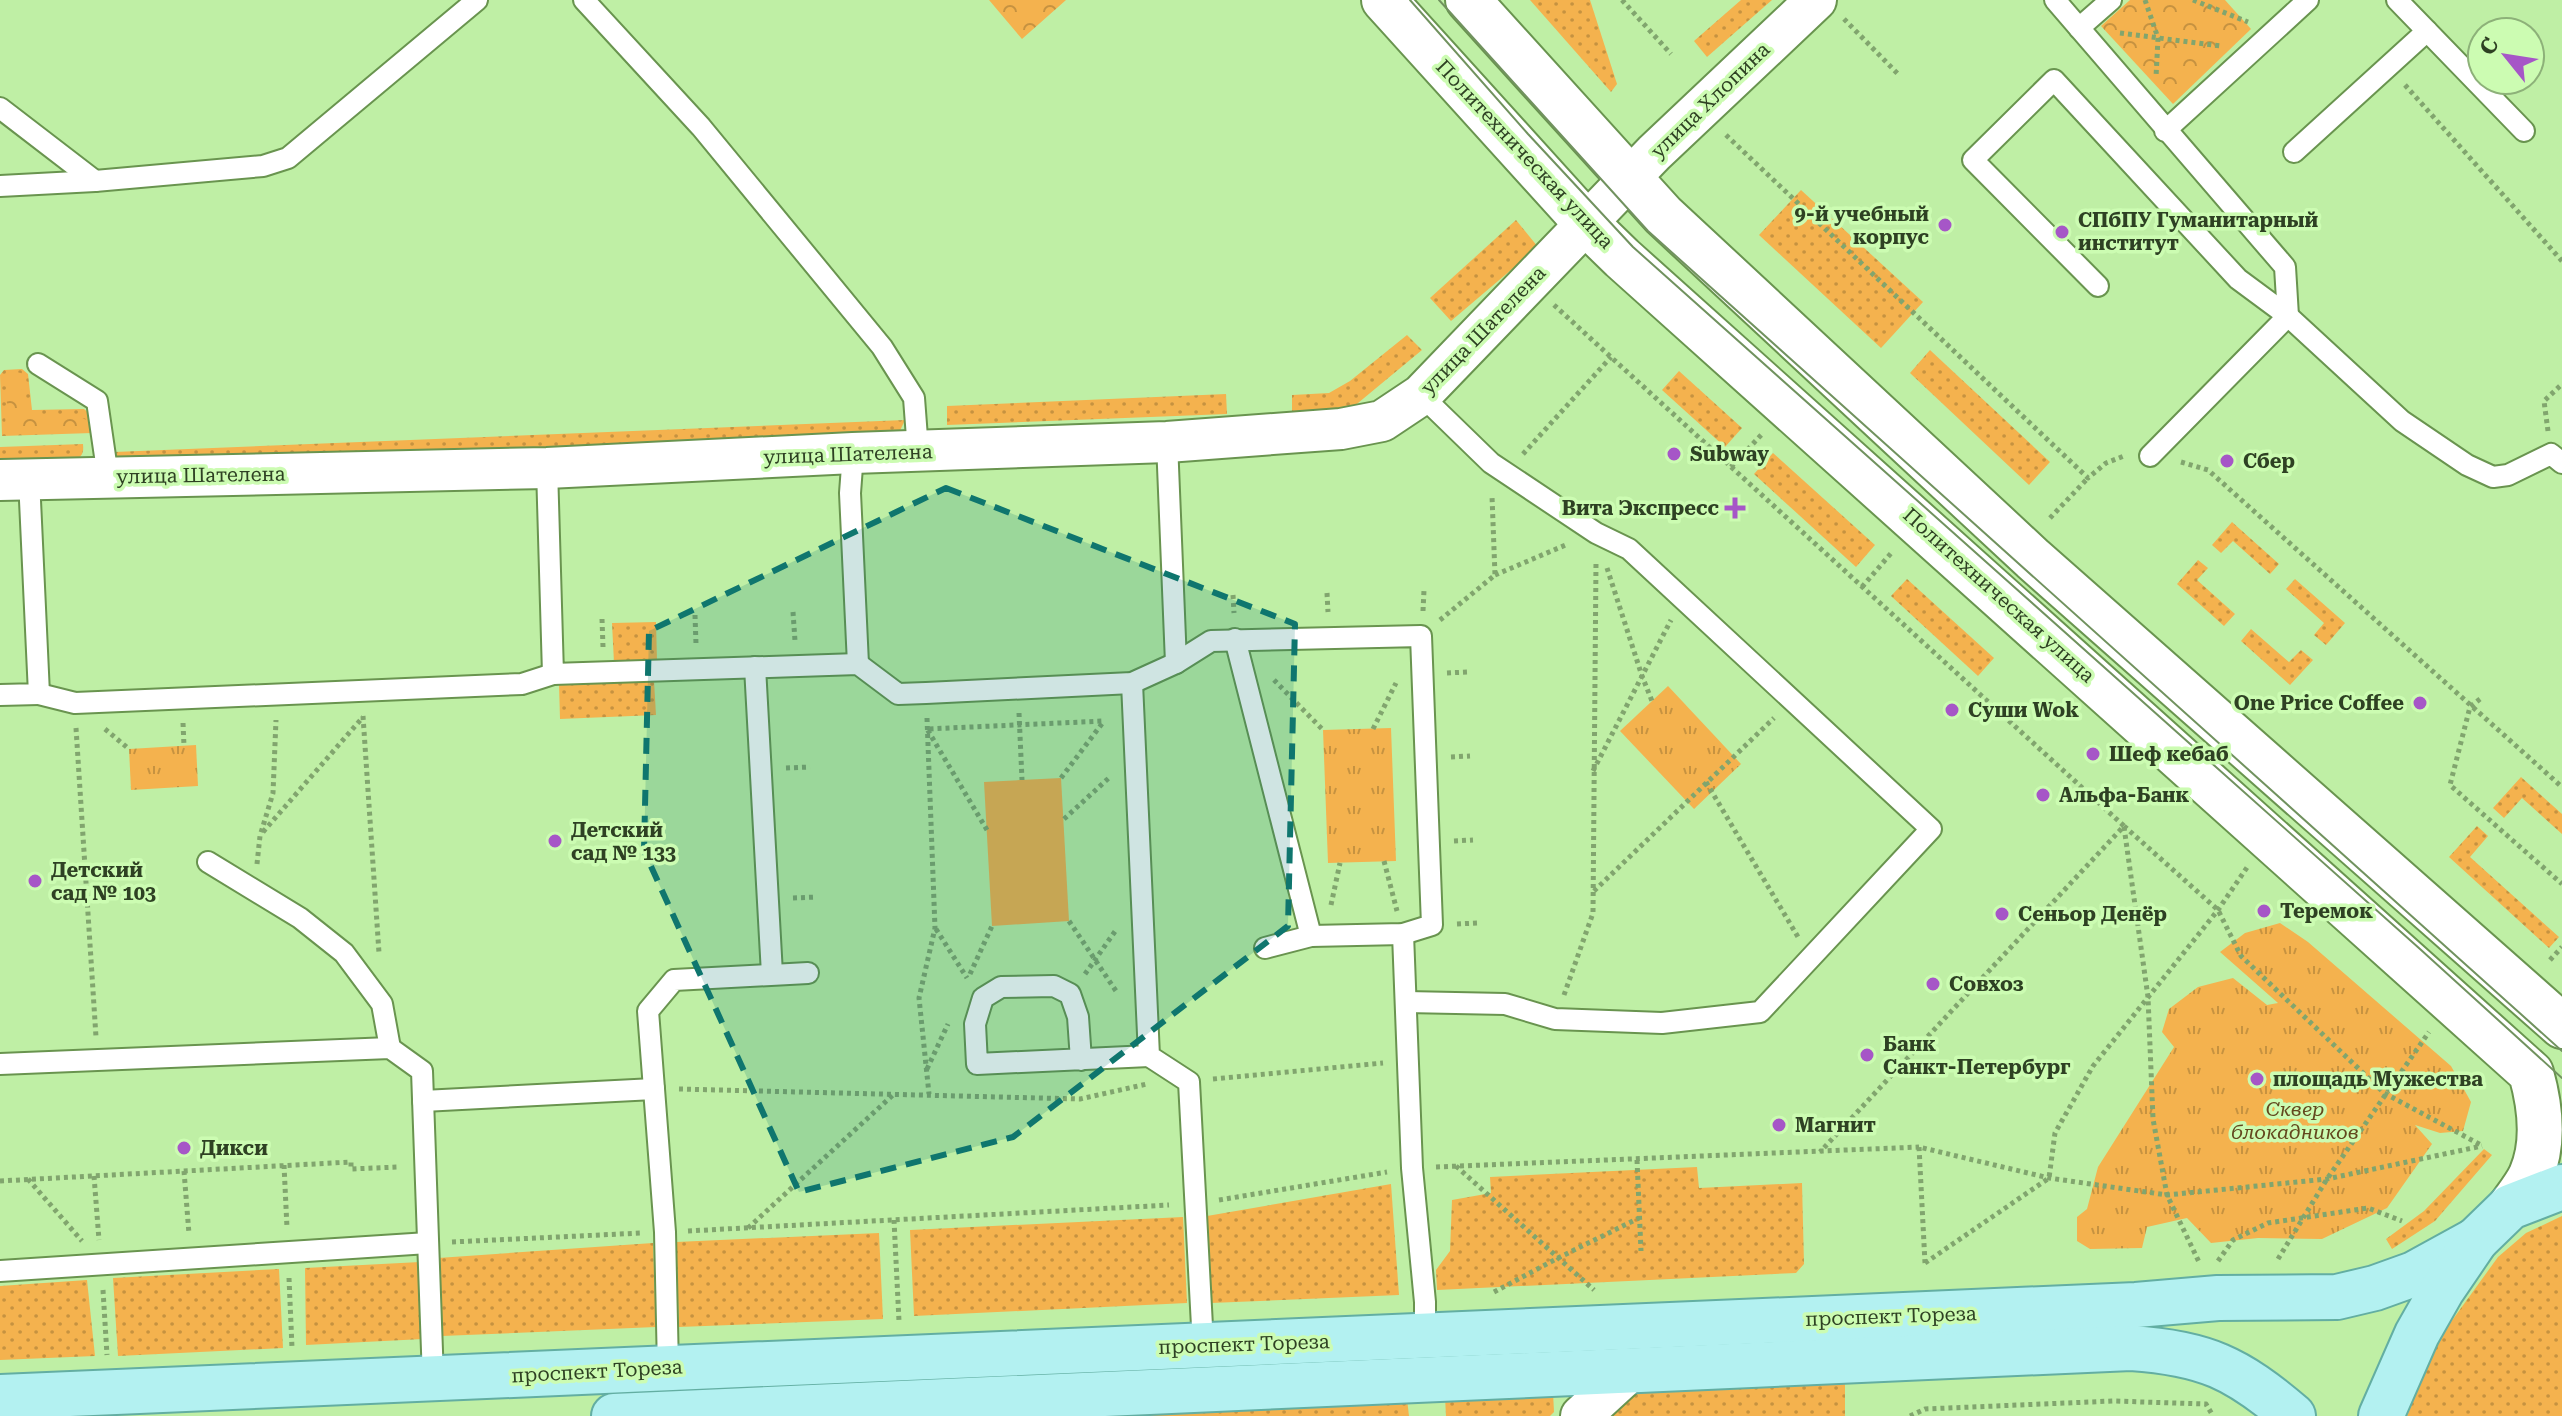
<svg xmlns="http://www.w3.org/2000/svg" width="2562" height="1416" viewBox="0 0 2562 1416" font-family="'Roboto Serif',serif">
<defs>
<pattern id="grass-dots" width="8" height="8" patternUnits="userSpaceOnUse" patternTransform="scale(2)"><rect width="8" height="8" fill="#f4b24e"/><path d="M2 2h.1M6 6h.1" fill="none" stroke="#c69240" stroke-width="1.8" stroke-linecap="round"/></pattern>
<pattern id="forest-crowns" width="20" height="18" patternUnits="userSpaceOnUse" patternTransform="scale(2)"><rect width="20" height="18" fill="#f4b24e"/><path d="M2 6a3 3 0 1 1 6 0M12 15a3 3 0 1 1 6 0" fill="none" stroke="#c69240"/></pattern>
<pattern id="park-tufts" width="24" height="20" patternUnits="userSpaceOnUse" patternTransform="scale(2)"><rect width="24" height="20" fill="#f4b24e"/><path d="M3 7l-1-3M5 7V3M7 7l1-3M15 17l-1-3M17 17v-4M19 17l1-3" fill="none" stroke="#c69240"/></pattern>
</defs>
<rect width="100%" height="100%" fill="#bfefa5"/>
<g fill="url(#grass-dots)">
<path d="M 1530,0 L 1590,0 L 1617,84 L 1611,92 Z"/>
<path d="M 1741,0 L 1772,0 L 1707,57 L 1694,41 Z"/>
<path d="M 1801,190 L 1923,302 L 1881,348 L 1759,235 Z"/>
<path d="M 1516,220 L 1538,247 L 1451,321 L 1430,298 Z"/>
<path d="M 1407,335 L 1422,350 L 1352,408 L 1292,413 L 1292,395 L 1329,393 L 1350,381 Z"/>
<path d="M 1930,350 L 2050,462 L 2029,485 L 1910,373 Z"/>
<path d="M 22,369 L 28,374 L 32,410 L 84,409 L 91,415 L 92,433 L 2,436 L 0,375 L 4,370 Z"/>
<path d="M 1679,371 L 1742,428 L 1725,447 L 1662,390 Z"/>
<path d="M 1226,394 L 1227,414 L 947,425 L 947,406 Z"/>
<path d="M 905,420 L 897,437 L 118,464 L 114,452 Z"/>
<path d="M 83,444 C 84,453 82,457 73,461 L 0,461 L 0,447 Z"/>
<path d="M 1773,453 L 1875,545 L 1856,567 L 1754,474 Z"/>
<path d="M 2232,522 L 2279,564 L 2270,574 L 2233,541 L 2221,553 L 2212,545 Z"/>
<path d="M 2198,560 L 2208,568 L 2197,580 L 2235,614 L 2224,626 L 2177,584 Z"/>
<path d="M 1907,579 L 1994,658 L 1978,676 L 1891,596 Z"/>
<path d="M 2295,579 L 2345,623 L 2326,645 L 2314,635 L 2324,623 L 2286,589 Z"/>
<path d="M 656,622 L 657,661 L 614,663 L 612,623 Z"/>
<path d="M 2251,629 L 2289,662 L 2301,650 L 2313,660 L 2290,685 L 2241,641 Z"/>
<path d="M 654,681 L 656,715 L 560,719 L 559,684 Z"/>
<path d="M 2521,777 L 2562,814 L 2562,834 L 2522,798 L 2504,818 L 2493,808 Z"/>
<path d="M 2477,826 L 2488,836 L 2470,857 L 2559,937 L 2549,948 L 2449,857 Z"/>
<path d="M 2484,1149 L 2492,1155 L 2435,1221 L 2392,1249 L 2386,1239 L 2424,1211 Z"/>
<path d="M 1697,1167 L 1699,1188 L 1802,1183 L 1804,1264 L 1796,1273 L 1437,1290 L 1436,1270 L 1450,1251 L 1452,1200 L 1491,1193 L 1490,1177 Z"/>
<path d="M 1391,1184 L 1399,1295 L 1211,1303 L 1207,1216 Z"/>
<path d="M 2562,1216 L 2562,1416 L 2407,1416 L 2435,1344 L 2498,1257 L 2526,1233 Z"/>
<path d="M 1183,1217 L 1187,1303 L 914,1316 L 910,1230 Z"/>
<path d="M 879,1233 L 883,1319 L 679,1327 L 676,1242 Z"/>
<path d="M 653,1243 L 656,1327 L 442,1336 L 438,1258 Z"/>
<path d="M 420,1262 L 423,1339 L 306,1345 L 305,1268 Z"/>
<path d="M 279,1269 L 283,1348 L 118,1356 L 113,1278 Z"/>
<path d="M 87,1280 L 95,1356 L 0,1360 L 0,1286 Z"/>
<path d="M 1845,1378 L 1845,1416 L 1605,1416 L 1638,1388 Z"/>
<path d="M 1553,1392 L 1554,1412 L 1550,1416 L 1446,1416 L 1445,1397 Z"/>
<path d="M 1407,1399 L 1409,1416 L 1027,1416 Z"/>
</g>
<g fill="url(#forest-crowns)">
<path d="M 989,0 L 1066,0 L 1022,39 Z"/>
<path d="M 2130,0 L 2225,0 L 2251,29 L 2173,104 L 2101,26 Z"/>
<path d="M 15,372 L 21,373 L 25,379 L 21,392 L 31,412 L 46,419 L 52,415 L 62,417 L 67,413 L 87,420 L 81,430 L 6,430 L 5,413 L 10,408 L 5,399 L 10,392 L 5,379 L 9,374 Z"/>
</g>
<g fill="url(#park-tufts)">
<path d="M 1668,686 L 1741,764 L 1694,809 L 1620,731 Z"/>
<path d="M 1391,728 L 1396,861 L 1328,863 L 1323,730 Z"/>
<path d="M 196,745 L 198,786 L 131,790 L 129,749 Z"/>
<path d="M 2280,923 L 2308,942 L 2451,1066 L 2471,1102 L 2463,1131 L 2440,1133 L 2415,1125 L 2432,1144 L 2387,1208 L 2322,1239 L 2258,1238 L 2211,1243 L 2187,1218 L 2147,1227 L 2142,1248 L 2090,1249 L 2077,1241 L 2077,1217 L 2087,1209 L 2098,1167 L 2174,1047 L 2162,1032 L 2169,1009 L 2198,987 L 2233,978 L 2267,1005 L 2278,1003 L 2220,952 L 2245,933 Z"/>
</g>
<path fill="#f4b24e" d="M 1061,778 L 1069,921 L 992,926 L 984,782 Z"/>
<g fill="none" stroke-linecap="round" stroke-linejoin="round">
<g stroke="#69944f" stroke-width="24">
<g id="lane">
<path d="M 584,0 L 701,127 L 882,347 L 914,398 L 918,451"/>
<path d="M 2055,0 L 2285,267 L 2288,316 L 2150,456"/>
<path d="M 2397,0 L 2524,131"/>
<path d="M 2079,28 L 2111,0"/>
<path d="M 0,108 L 95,181"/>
<path d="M 2165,131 L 2308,0"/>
<path d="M 2294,152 L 2427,31"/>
<path d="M 0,186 L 95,181 L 263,166 L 288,158 L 477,0"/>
<path d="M 2098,286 L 1973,160 L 2054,80 L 2238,279 L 2288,316 L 2402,421 L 2467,465 L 2493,477 L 2508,475 L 2551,454 L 2562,463"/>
<path d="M 38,364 L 97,401 L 108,477"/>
<path d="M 1167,442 L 1176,663"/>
<path d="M 853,453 L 850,493 L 858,664"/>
<path d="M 547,468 L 553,674 L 858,664 L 898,694 L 926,693 L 1132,683 L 1176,663 L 1211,641 L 1421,636 L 1432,925 L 1403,934 L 1311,936 L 1265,948"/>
<path d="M 1235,639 L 1311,936"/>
<path d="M 755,667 L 772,974"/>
<path d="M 1132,683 L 1149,1056 L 1189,1082 L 1203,1345"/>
<path d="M 39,694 L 75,703 L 522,684 L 553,674"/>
<path d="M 0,695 L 39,694 L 29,479"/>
<path d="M 208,862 L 300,918 L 344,953 L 382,1004 L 390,1048"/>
<path d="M 1403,934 L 1412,1168 L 1425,1302 L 1425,1336"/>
<path d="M 1406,1002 L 1505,1004 L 1555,1019 L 1662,1023 L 1760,1012 L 1931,829 L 1629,549 L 1596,533 L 1491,463 L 1421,395"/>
<path d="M 1081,1060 L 1078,1017 L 1070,994 L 1054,986 L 1001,987 L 983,998 L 975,1024 L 977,1064 L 1149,1056"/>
<path d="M 0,1064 L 390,1048 L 422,1071 L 433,1379"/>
<path d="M 423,1101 L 654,1089"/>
<path d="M 0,1271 L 428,1243"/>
<path d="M 668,1368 L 665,1232 L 648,1011 L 674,980 L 808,973"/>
</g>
</g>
<g stroke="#69944f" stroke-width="44">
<g id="street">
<path d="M 0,480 L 547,468 L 853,453 L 1167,442 L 1341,429 L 1382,421 L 1421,395 L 1654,153 L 1816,0"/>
<path d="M 1581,1416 L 1630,1371"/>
</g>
</g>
<g stroke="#69944f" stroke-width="48">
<g id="secondary">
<path d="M 1384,0 L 1586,223 L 1622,258 L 2531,1073 C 2540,1105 2545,1143 2531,1175 C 2526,1186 2517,1197 2510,1207"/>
<path d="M 1468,0 L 1663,215 L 2033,559 L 2562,1026"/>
</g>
</g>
<g stroke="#63aea2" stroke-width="48">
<g id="primary">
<path d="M 0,1397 L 2136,1305 L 2218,1298 L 2337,1297 L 2375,1288 L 2414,1274 L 2476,1240"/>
<path d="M 614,1416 L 2131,1348 C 2205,1353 2237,1368 2293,1416"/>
<path d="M 2381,1416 L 2417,1334 L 2442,1290 L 2476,1240 L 2510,1207 L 2562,1187"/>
</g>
</g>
<g stroke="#81a56e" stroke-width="5" stroke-dasharray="4 4" stroke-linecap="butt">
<path d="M 1622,0 L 1671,54"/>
<path d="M 2145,0 L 2158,38 L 2156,77"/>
<path d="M 2193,0 L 2248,22"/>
<path d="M 1844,19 L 1898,74"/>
<path d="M 2120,33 L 2221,46"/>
<path d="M 2405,85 L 2562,261"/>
<path d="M 1726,135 L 2088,478 L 2106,463 L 2124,456"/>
<path d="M 1554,305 L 2124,826 L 1820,1152"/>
<path d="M 2548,431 L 2544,401 L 2562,384"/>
<path d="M 1523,454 L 1611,357"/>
<path d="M 2181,462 L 2208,470 L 2562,787"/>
<path d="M 1731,467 L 1763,433"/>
<path d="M 2050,518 L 2088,478"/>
<path d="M 1607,568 L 1642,676 L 1652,701"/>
<path d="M 1495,575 L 1568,544"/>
<path d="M 1862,587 L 1893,551"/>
<path d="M 1327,593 L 1328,612"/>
<path d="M 1233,595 L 1234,613"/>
<path d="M 1423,611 L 1424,590"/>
<path d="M 793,612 L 795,641"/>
<path d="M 695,615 L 696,644"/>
<path d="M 602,619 L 603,647"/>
<path d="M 1440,620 L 1495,575 L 1492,496"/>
<path d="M 1447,673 L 1467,672"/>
<path d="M 1274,680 L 1323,730"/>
<path d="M 2480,699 L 2470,707 L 2450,785 L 2562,884"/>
<path d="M 1019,713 L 1022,780"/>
<path d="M 363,716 L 379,953"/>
<path d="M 927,718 L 935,928 L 919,998 L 929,1094"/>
<path d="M 183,723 L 184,746"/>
<path d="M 76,728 L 96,1037"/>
<path d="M 105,729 L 129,749"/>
<path d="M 1373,729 L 1396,683"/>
<path d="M 1451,757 L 1470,756"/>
<path d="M 786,768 L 810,767"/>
<path d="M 1593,771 L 1671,620"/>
<path d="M 1061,778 L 1104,721"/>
<path d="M 1706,782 L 1798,937"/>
<path d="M 1064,819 L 1111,776"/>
<path d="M 2124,826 L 2218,910 L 2241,956 L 2384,1093 L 2481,1145"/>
<path d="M 2124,827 L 2148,997 L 2153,1119 L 2167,1195 L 2199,1262"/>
<path d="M 987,830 L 927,729 L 1104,721"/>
<path d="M 263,832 L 363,717"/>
<path d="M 1454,841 L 1473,840"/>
<path d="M 1384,861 L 1397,911"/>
<path d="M 257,864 L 260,836 L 273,793 L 276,720"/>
<path d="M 1594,891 L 1774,718"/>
<path d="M 793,898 L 816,897"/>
<path d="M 1331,905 L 1340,863"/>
<path d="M 1069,921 L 1118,994"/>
<path d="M 1457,924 L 1477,923"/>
<path d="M 936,929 L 967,978"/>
<path d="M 2550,960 L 2562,947"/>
<path d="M 970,974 L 992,926"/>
<path d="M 1085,974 L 1116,930"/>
<path d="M 1564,995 L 1593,913 L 1596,562"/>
<path d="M 927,1069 L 948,1024"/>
<path d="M 1213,1079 L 1383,1063"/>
<path d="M 679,1089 L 1080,1099 L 1147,1084"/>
<path d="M 1637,1160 L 1641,1251"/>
<path d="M 284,1165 L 287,1228"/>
<path d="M 1456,1166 L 1594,1290"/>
<path d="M 1436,1167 L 1919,1147"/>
<path d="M 184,1171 L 189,1234"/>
<path d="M 94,1176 L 99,1240"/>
<path d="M 28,1179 L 82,1241"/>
<path d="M 0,1181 L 351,1162 L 351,1169 L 399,1167"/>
<path d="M 1219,1200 L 1387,1172"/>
<path d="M 894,1220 L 899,1321"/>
<path d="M 748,1228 L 894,1094"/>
<path d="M 688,1231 L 1169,1205"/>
<path d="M 452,1242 L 642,1233"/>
<path d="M 2278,1259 L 2327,1179 L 2429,1032"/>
<path d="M 2218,1261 L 2233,1240 L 2268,1223 L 2368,1208 L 2402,1221"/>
<path d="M 1925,1263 L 1919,1147 L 2049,1178 L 2167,1195 L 2327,1179 L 2482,1146"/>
<path d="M 1925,1263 L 2049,1178 L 2055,1133 L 2093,1066 L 2218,910 L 2248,866"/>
<path d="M 289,1278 L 292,1348"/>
<path d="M 103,1290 L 107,1355"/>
<path d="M 1494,1292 L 1558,1258 L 1639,1218"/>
<path d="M 1910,1416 L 1925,1409 L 2113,1401 L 2206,1404 L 2213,1416"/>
</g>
<use href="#lane" stroke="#fff" stroke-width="20"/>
<use href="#street" stroke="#fff" stroke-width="40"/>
<use href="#secondary" stroke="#fff" stroke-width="44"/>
<use href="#primary" stroke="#b3f1f1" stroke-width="44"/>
<g stroke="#71925f" stroke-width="2">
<path d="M 1410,0 L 1528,134 L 1633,247 L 2420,949 L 2562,1078"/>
<path d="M 1439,0 L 1648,231 L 2562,1051"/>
</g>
</g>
<path fill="#0f766e" fill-opacity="0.2" stroke="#0f766e" stroke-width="6" stroke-dasharray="16 10" stroke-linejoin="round" d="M 946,488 L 1295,624 L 1288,926 L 1013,1137 L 799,1192 L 644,851 L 649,631 Z"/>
<g fill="#a656c7" stroke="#ccfcb2" stroke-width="3">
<circle cx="1945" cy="225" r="8"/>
<circle cx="2062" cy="232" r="8"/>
<circle cx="1674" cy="454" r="8"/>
<circle cx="2227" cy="461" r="8"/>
<path d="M1731 496h8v8h8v8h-8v8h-8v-8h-8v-8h8z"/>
<circle cx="2420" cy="703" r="8"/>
<circle cx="1952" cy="710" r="8"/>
<circle cx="2093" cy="754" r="8"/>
<circle cx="2043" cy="795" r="8"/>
<circle cx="555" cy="841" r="8"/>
<circle cx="35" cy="881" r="8"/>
<circle cx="2264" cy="911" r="8"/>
<circle cx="2002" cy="914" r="8"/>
<circle cx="1933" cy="984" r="8"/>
<circle cx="1867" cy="1055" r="8"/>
<circle cx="2257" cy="1079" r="8"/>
<circle cx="1779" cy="1125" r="8"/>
<circle cx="184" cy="1148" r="8"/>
</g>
<g text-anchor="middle" stroke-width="7" stroke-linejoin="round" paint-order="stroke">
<g font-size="20" fill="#2e4123" stroke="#ccfcb2">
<text transform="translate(1710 100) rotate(-44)" y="7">улица Хлопина</text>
<text transform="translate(1525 154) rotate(47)" y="7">Политехническая улица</text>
<text transform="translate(1483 330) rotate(-46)" y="7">улица Шателена</text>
<text transform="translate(848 454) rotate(-2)" y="7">улица Шателена</text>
<text transform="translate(201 475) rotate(-1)" y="7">улица Шателена</text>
<text transform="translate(1999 595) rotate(42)" y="7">Политехническая улица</text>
<text transform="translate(1891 1316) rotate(-2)" y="7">проспект Тореза</text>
<text transform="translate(1244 1344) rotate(-2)" y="7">проспект Тореза</text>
<text transform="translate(597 1371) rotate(-3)" y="7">проспект Тореза</text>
</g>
<g font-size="20" font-weight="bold" fill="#2e4123" stroke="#ccfcb2" text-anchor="start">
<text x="1929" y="221" text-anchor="end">9-й учебный<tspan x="1929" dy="23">корпус</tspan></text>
<text x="2078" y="227">СПбПУ Гуманитарный<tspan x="2078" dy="23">институт</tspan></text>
<text x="1690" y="461">Subway</text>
<text x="2243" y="468">Сбер</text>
<text x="1719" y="515" text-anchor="end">Вита Экспресс</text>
<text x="2404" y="710" text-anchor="end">One Price Coffee</text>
<text x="1968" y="717">Суши Wok</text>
<text x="2109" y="761">Шеф кебаб</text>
<text x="2059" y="802">Альфа-Банк</text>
<text x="571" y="837">Детский<tspan x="571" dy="23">сад № 133</tspan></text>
<text x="51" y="877">Детский<tspan x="51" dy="23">сад № 103</tspan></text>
<text x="2280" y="918">Теремок</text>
<text x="2018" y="921">Сеньор Денёр</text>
<text x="1949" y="991">Совхоз</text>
<text x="1883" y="1051">Банк<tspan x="1883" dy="23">Санкт-Петербург</tspan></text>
<text x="2273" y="1086">площадь Мужества</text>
<text x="1795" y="1132">Магнит</text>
<text x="200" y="1155">Дикси</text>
</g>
<g font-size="20" font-style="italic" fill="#63481e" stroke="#ccfcb2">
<text x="2295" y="1116">Сквер<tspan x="2295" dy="23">блокадников</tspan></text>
</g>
</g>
<g transform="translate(2506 56) rotate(300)"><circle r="38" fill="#ccfcb2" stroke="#8db179" stroke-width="2"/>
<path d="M0-6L14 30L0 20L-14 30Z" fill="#a656c7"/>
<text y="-12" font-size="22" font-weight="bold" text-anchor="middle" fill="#2e4123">С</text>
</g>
</svg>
